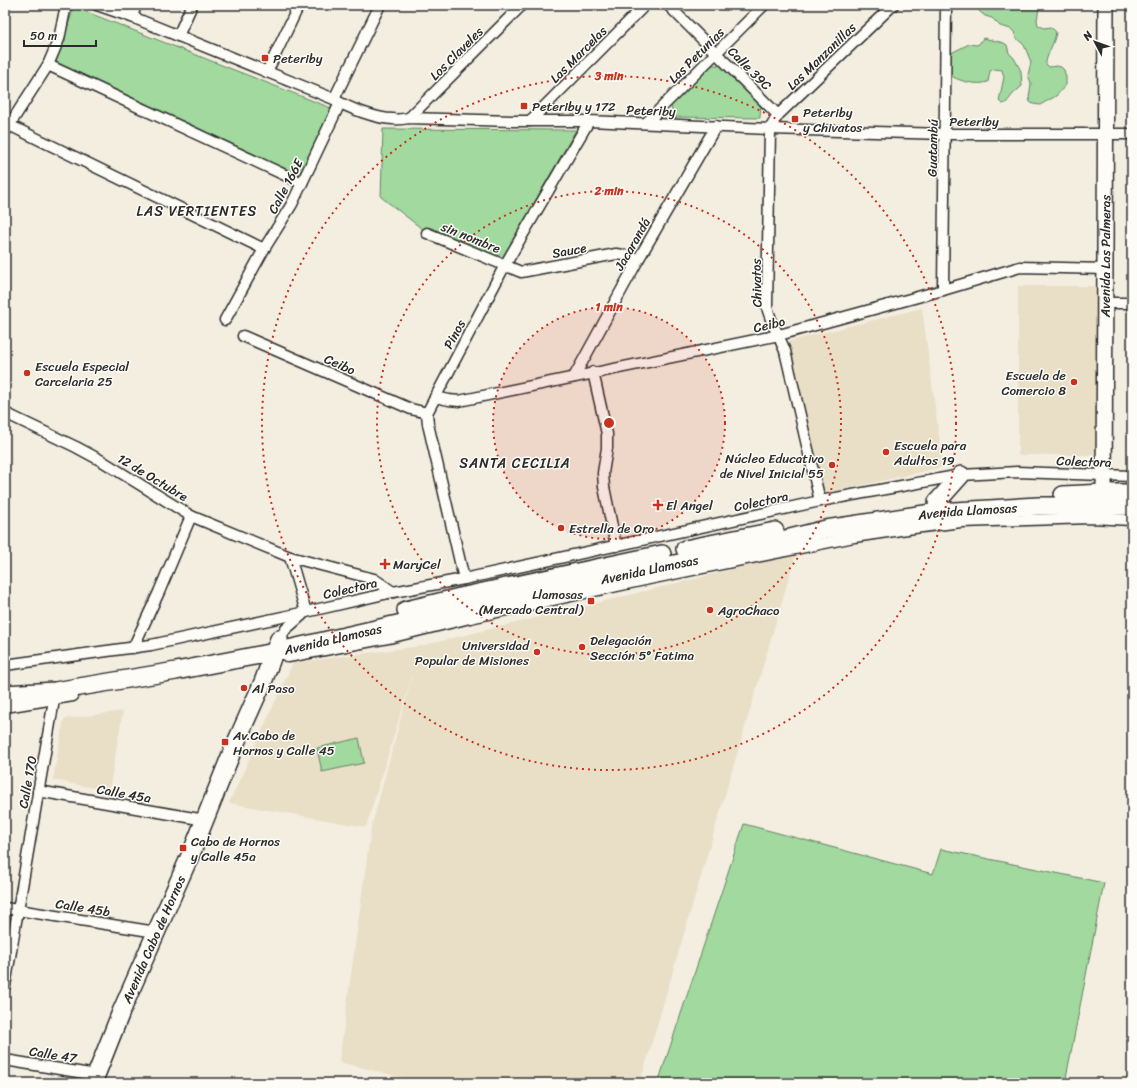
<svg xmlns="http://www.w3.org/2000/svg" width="1137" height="1088" viewBox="0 0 1137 1088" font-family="Sriracha,sans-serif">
<rect width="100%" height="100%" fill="#f4eee1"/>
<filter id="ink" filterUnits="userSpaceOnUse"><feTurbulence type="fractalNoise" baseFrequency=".025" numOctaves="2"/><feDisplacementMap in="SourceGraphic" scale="8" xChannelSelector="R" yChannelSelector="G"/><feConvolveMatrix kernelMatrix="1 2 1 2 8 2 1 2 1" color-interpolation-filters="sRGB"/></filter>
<g filter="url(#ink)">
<g fill="#e9dec6">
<rect x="1018" y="286" width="81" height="169"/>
<path d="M 922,308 L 943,467 L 823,494 L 786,342 Z"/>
<path d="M 796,554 L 640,1083 L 425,1083 L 339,1062 L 371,828 L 414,670 L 366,827 L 229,803 L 293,663 L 421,646 Z"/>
<path d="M 123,711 L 109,791 L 53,780 L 64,719 Z"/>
</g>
<g fill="#a1d99e" stroke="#668264">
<path d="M 977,5 L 1019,5 C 1026,9 1033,2 1039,8 L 1037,20 L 1038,25 L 1044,28 L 1051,27 L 1056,32 C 1055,42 1045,58 1046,64 L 1049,67 L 1057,66 L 1061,67 L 1064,70 L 1066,77 L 1066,85 L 1056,96 L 1040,105 L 1033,104 L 1030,102 L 1029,98 L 1031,83 L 1028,75 L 1031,62 L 1024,45 L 1016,38 L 1014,32 L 1011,29 L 1000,26 L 992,18 L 985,16 L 979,11 Z"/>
<path d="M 74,7 L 331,108 L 304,168 L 298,175 L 55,64 Z"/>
<path d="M 983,38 L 1004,43 L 1007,45 L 1009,53 L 1014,58 L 1021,71 L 1022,86 L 1013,94 L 1006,103 L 1002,104 L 999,101 L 1004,77 L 1002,70 L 994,69 L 990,71 L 988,82 C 976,86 958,81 948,74 L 949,54 L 969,44 L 976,45 L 979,44 Z"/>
<path d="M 712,65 L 723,65 L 761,103 L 760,118 L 673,117 L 671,106 Z"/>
<path d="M 383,129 L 576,130 L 499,264 L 430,235 L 381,197 Z"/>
<path d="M 359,738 L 364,763 L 322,772 L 317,748 Z"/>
<path d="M 744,824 L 933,874 L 941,849 L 1104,883 L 1065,1083 L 658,1083 Z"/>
</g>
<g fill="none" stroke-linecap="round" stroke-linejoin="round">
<g stroke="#2b2b2b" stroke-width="13">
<g id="minor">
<path d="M 97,5 L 132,17 L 334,99 C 347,108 378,119 393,119 C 398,120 404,119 409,118 L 513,121 L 589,121 L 770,129 L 945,134 L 1132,134"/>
<path d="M 668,5 L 778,115"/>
<path d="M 132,17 L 136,5"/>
<path d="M 178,36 L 192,5"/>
<path d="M 48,65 L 302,183"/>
<path d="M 267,72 L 299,5"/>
<path d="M 334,99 L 380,5"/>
<path d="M 409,118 L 522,5"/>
<path d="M 530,121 L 645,5"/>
<path d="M 646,123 L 764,5"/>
<path d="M 9,125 L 264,249"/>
<path d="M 5,132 L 48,65 L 59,39 L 66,5"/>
<path d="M 427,233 L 521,272 L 616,254 L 624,255 L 638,260"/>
<path d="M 943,290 L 946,5"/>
<path d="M 1105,303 L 1132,303"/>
<path d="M 225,320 L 264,249 L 292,204 L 340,103"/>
<path d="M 243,336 L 411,409 L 427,413"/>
<path d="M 593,372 L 607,434 L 607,448 L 603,473 L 604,487 L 616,546"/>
<path d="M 574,377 L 638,260 L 716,126"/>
<path d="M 435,397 L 449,400 L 459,401 L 779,335 L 943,290 L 1020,267 L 1105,269"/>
<path d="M 5,413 L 76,447 L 102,461 L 191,516 L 290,557 L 374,579 L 393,592"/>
<path d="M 820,501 L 785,351 C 779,336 771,323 767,307 L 770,129 L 778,115 L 893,5"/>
<path d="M 290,557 L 306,612"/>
<path d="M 464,579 L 428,424 L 427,413 L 505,265 L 589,121"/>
<path d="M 279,639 L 286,629 L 302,615"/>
<path d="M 133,648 L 159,592 L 191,516"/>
<path d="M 288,657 L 393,637 L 470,618 L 649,579 L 854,537 L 914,528 L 961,522 L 1091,518 L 1132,520"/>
<path d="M 5,665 L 151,645 L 306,612 L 393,592 L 464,579 L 820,501 L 961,475 L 1017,472 L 1132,476"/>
<path d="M 5,707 L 73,696"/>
<path d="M 38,791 L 205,820"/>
<path d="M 5,908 L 156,932"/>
<path d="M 5,986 L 54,700"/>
<path d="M 5,1060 L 96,1075"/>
</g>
</g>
<g stroke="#2b2b2b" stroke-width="18">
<g id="secondary">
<path id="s1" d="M 1104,505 L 1106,5"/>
</g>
</g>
<g stroke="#2b2b2b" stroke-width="20">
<g id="primary">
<path id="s2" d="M 93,1083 L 121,1012 L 193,849 L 234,747 L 263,682 L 279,639"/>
</g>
</g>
<g stroke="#2b2b2b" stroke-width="20">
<g id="trunk">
<path d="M 1063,495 L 1104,493 L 1132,493"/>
<path d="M 937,502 L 961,475"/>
<path d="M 685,549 L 775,531"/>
<path d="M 406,610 L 460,597 L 662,554"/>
<path id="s3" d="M 5,694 L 55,691 L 176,671 L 275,652 L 507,599 L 746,549 L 826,529 L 938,512 L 1038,506 L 1132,506"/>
</g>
</g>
<use href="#minor" stroke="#fdfcf7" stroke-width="10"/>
<use href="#secondary" stroke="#fdfcf7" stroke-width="15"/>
<use href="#primary" stroke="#fdfcf7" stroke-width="17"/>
<use href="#trunk" stroke="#fdfcf7" stroke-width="17"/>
</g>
</g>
<circle cx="609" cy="423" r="116" fill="#c8321e" fill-opacity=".12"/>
<g fill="none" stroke="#c8321e" stroke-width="2" stroke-dasharray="2 4">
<circle cx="609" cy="423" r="116"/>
<circle cx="609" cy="423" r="232"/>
<circle cx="609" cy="423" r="347"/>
</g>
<g fill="#c8321e" stroke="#fdfcf7" stroke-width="1.5">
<rect x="261" y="54" width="8" height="8" rx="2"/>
<rect x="520" y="102" width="8" height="8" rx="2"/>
<rect x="791" y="115" width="8" height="8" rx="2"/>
<circle cx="27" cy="373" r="4"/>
<circle cx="1074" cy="382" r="4"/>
<circle cx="886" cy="452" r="4"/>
<circle cx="832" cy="465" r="4"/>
<path d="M656 499h4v4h4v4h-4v4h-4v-4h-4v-4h4z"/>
<circle cx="561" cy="528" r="4"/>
<path d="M383 558h4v4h4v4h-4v4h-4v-4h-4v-4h4z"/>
<rect x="587" y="597" width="8" height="8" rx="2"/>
<circle cx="710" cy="610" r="4"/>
<circle cx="582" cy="647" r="4"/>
<circle cx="537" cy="652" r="4"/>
<circle cx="244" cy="688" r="4"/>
<rect x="221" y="738" width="8" height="8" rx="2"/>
<rect x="179" y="844" width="8" height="8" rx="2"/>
</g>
<g text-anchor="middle" stroke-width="3" stroke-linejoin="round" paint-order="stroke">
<g font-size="13" fill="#2b2b2b" stroke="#fdfcf7">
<text transform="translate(456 53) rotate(-45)" y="5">Los Claveles</text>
<text transform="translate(578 54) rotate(-45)" y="5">Las Marcelas</text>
<text transform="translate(696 55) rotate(-45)" y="5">Las Petunias</text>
<text transform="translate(821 56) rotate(-44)" y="5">Las Manzanillas</text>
<text transform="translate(750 68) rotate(45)" y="5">Calle 39C</text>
<text transform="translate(651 110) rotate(2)" y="5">Peteriby</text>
<text x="974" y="126">Peteriby</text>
<text transform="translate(932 148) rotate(-89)" y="5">Guatambú</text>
<text transform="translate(285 186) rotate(-62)" y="5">Calle 166E</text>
<text transform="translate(471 237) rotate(22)" y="5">sin nombre</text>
<text transform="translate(632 244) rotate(-60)" y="5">Jacarandá</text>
<text transform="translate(569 250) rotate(-10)" y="5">Sauce</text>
<text dy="5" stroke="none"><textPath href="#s1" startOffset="249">Avenida Las Palmeras</textPath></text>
<text transform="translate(756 283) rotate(-91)" y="5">Chivatos</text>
<text transform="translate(769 324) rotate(-13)" y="5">Ceibo</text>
<text transform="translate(454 334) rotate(-62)" y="5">Pinos</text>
<text transform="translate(340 364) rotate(24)" y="5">Ceibo</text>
<text transform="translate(1084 461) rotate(2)" y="5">Colectora</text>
<text transform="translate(153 477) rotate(31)" y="5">12 de Octubre</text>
<text transform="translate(761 501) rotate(-12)" y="5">Colectora</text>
<text dy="5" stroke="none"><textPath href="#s3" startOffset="981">Avenida Llamosas</textPath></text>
<text dy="5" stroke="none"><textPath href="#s3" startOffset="657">Avenida Llamosas</textPath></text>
<text transform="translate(350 588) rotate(-13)" y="5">Colectora</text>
<text dy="5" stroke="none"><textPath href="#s3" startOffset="333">Avenida Llamosas</textPath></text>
<text transform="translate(27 782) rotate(-80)" y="5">Calle 170</text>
<text transform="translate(124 793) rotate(10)" y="5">Calle 45a</text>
<text transform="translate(83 907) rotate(9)" y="5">Calle 45b</text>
<text dy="5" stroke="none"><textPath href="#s2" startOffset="156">Avenida Cabo de Hornos</textPath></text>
<text transform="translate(53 1054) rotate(9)" y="5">Calle 47</text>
</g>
<g font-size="13" fill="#2b2b2b" stroke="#fdfcf7" text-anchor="start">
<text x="273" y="63">Peteriby</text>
<text x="532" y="111">Peteriby y 172</text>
<text x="803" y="117">Peteriby<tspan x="803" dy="15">y Chivatos</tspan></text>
<text x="35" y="371">Escuela Especial<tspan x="35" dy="15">Carcelaria 25</tspan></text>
<text x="1066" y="380" text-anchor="end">Escuela de<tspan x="1066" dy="15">Comercio 8</tspan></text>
<text x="894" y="450">Escuela para<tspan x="894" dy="15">Adultos 19</tspan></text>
<text x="824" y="463" text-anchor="end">Núcleo Educativo<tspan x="824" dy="15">de Nivel Inicial 55</tspan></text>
<text x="666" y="510">El Angel</text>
<text x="569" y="533">Estrella de Oro</text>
<text x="393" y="569">MaryCel</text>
<text x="583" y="599" text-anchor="end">Llamosas<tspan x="583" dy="15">(Mercado Central)</tspan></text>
<text x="718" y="615">AgroChaco</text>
<text x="590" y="645">Delegación<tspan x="590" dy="15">Sección 5º Fatima</tspan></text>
<text x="529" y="650" text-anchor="end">Universidad<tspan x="529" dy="15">Popular de Misiones</tspan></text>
<text x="252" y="693">Al Paso</text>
<text x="233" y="740">Av.Cabo de<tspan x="233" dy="15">Hornos y Calle 45</tspan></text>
<text x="191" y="846">Cabo de Hornos<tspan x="191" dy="15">y Calle 45a</tspan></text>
</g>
<g font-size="14" letter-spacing="1" fill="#2b2b2b" stroke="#fdfcf7">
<text x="197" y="216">LAS VERTIENTES</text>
<text x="515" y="468">SANTA CECILIA</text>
</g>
</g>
<circle cx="609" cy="423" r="6" fill="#c8321e" stroke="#fdfcf7" stroke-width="2"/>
<g font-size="12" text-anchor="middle" font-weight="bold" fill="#c8321e" stroke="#fdfcf7" stroke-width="3" stroke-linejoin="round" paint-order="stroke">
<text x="609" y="80">3 min</text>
<text x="609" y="195">2 min</text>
<text x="609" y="311">1 min</text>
</g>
<rect width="1137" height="1088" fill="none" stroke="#fdfcf7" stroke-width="20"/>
<rect x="10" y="10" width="1117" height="1068" fill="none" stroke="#2b2b2b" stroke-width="1.5" filter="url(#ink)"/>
<g transform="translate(1095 42) rotate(311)" stroke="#fdfcf7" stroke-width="3" paint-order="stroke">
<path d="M0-3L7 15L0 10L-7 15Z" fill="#2b2b2b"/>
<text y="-6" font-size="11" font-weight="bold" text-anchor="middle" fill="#2b2b2b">N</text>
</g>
<path d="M24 40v6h72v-6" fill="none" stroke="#2b2b2b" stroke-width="2"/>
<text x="30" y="40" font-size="12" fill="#2b2b2b" stroke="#fdfcf7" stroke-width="3" paint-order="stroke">50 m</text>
</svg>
